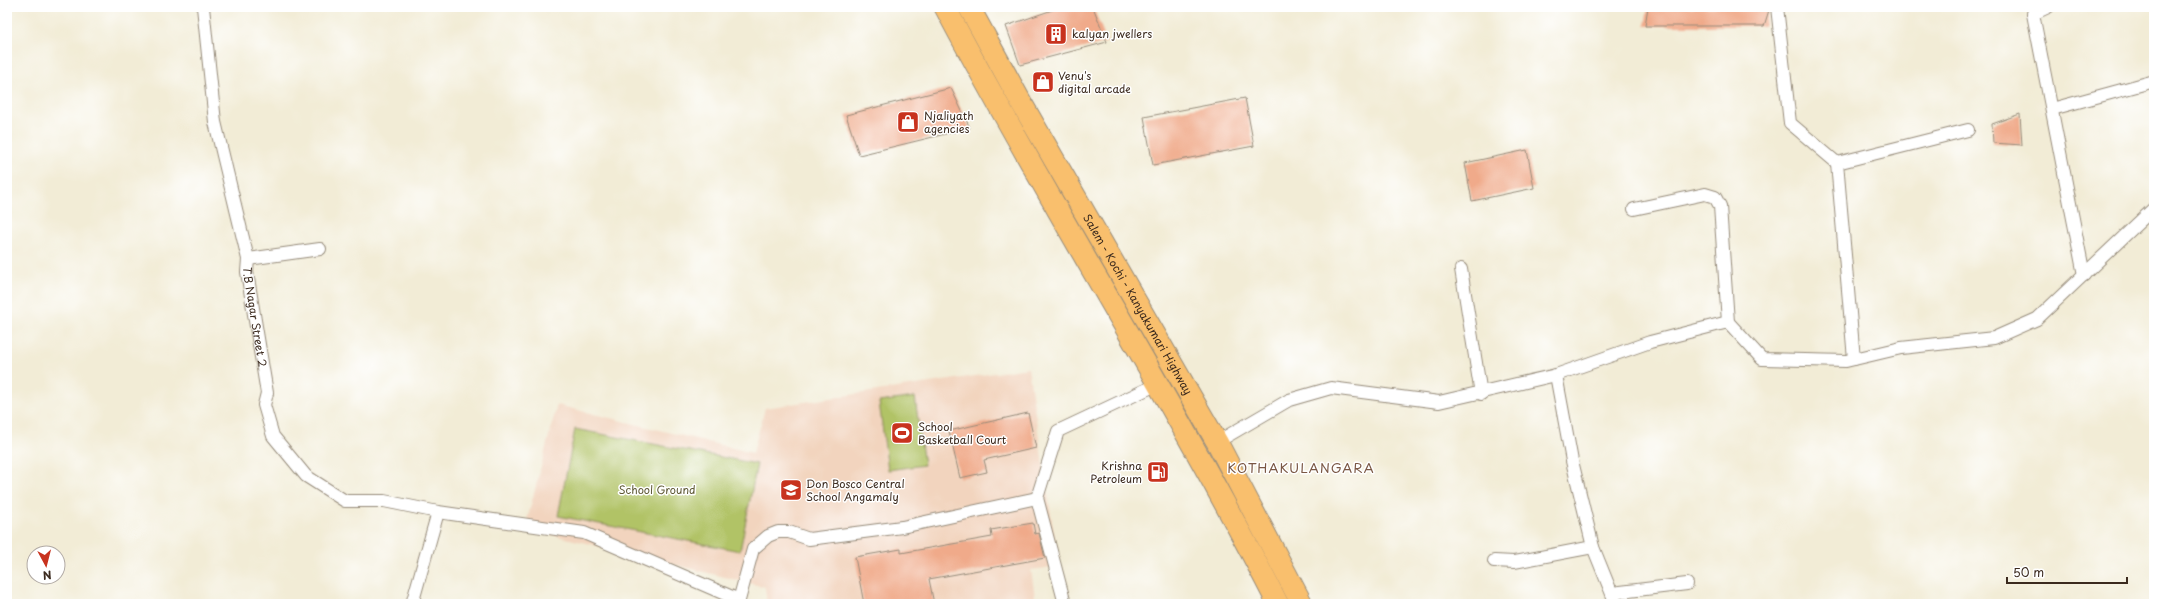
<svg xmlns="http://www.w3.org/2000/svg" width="2161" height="611" viewBox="0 0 2161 611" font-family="'Playpen Sans',sans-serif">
<rect width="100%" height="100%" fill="#fff"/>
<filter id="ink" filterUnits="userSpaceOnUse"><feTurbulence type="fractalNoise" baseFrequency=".025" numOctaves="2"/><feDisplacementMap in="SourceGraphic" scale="8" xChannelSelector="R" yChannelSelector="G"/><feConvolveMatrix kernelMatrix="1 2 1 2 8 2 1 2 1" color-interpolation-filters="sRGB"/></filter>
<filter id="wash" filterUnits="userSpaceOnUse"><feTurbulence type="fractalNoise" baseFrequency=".012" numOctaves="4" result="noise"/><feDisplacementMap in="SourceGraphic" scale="16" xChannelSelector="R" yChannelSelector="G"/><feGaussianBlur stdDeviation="0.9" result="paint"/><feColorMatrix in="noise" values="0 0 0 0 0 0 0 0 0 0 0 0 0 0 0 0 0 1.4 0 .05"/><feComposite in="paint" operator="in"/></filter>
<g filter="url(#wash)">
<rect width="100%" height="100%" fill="#f2ecd6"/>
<path fill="#f2d4be" d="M 1028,368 L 1059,566 L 1031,570 L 1036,604 L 767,604 L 765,587 L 525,528 L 557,405 L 753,453 L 765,408 Z"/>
<g fill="#b1c366" stroke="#767642">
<path d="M 915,397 L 924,465 L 888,470 L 879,402 Z"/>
<path d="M 575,429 L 757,464 L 740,551 L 558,516 Z"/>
</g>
<g id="blocks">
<g fill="#f0aa8a">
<path d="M 1061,7 L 1093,7 L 1107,42 L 1020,65 L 1006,26 Z"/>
<path d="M 1648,7 L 1770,7 L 1764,26 L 1645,26 Z"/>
<path d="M 951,88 L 970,128 L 859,155 L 846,115 Z"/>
<path d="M 1245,98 L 1254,146 L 1153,165 L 1144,117 Z"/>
<path d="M 2020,114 L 2022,145 L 1993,143 L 1992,124 Z"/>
<path d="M 1527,150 L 1534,188 L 1472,201 L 1465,163 Z"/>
<path d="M 1028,413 L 1036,448 L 984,460 L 987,472 L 960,478 L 949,431 Z"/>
<path d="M 1033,523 L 1035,534 L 1039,533 L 1045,558 L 929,579 L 934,604 L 864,604 L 855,557 L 901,549 L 901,553 L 992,537 L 991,530 Z"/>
</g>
</g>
</g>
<g filter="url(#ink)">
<use href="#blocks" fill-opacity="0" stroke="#968b7a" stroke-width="1"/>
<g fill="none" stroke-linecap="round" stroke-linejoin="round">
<g stroke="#968b7a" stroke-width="14">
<g id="minor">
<path id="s1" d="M 203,7 L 215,122 L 248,259 L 247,272 L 267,393 L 264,405 L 273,436 L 306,476 L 345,501 L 384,501 L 438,512 L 584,533 L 739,600"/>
<path d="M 1777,7 L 1790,123 L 1837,163 L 1968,130"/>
<path d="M 2048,7 L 2033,14 L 2084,275"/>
<path d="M 2052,109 L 2151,82"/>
<path d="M 1837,163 L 1854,359"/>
<path d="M 1634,209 L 1705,194 L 1715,197 L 1720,206 L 1728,322"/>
<path d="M 248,259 L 320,249"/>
<path d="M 1461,269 L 1481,394"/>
<path d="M 1556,375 L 1572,461 L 1593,547 L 1616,604"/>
<path d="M 1217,442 L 1289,400 L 1331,388 L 1439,402 L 1556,375 L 1650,342 L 1728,322 L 1762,359 L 1846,361 L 1901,348 L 1994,338 L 2037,319 L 2154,208"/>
<path d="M 1037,498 L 1065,604"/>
<path d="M 1494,561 L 1514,562 L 1593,547"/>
<path d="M 1612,593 L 1687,584"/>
<path d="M 412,604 L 438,512"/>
<path d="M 738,604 L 753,549 L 768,536 L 778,532 L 789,532 L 809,539 L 902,527 L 1037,498 L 1058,431 L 1158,384"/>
</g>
</g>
<g stroke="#968b7a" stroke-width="23">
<g id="trunk">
<path d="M 945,7 C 1051,208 1174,401 1278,604"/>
<path id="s2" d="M 969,7 L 1022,104 L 1217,442 L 1302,604"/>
</g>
</g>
<use href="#minor" stroke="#fff" stroke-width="12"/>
<use href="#trunk" stroke="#f9bf6d" stroke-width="21"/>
</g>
</g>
<defs>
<g id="building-square" transform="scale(1.15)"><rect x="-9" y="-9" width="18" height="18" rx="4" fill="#c8321e" stroke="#fff"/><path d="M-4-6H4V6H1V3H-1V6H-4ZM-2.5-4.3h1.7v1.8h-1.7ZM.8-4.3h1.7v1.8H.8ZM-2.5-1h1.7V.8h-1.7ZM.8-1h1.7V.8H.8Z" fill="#fff"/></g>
<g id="shop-square" transform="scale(1.15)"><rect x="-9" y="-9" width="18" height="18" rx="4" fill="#c8321e" stroke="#fff"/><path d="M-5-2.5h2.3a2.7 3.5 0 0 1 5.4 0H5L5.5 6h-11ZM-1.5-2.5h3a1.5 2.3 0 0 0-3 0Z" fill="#fff"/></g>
<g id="stadium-square" transform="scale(1.15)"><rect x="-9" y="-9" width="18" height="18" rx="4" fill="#c8321e" stroke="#fff"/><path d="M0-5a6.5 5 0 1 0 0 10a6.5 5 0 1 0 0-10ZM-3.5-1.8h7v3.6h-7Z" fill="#fff"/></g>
<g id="fuel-square" transform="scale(1.15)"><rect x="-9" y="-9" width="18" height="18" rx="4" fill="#c8321e" stroke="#fff"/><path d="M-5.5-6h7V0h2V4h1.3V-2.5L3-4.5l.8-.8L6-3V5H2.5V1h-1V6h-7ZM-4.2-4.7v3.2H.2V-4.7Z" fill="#fff"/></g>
<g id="school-square" transform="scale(1.15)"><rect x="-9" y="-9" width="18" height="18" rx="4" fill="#c8321e" stroke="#fff"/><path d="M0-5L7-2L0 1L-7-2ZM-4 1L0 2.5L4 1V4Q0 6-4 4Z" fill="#fff"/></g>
</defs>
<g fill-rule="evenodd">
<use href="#building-square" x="1056" y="34"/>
<use href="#shop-square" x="1043" y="82"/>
<use href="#shop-square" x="908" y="122"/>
<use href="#stadium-square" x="902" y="433"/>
<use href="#fuel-square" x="1158" y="472"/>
<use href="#school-square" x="791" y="490"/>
</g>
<g text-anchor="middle" stroke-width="3" stroke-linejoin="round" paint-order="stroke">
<g font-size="11" fill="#3b2a1e" stroke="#fff" text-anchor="start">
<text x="1072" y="38">kalyan jwellers</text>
<text x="1058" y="80">Venu's<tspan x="1058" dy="13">digital arcade</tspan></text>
<text x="924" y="120">Njaliyath<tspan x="924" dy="13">agencies</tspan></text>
<text x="918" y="431">School<tspan x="918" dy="13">Basketball Court</tspan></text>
<text x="1142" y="470" text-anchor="end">Krishna<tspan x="1142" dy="13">Petroleum</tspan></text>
<text x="806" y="488">Don Bosco Central<tspan x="806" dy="13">School Angamaly</tspan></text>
</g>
<g font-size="11" fill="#3b2a1e" stroke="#fff">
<text dy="4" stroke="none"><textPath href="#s2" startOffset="342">Salem - Kochi - Kanyakumari Highway</textPath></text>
<text dy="4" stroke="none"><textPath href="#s1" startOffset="315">T.B Nagar Street 2</textPath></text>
</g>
<g font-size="11" fill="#5e5834" stroke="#fff">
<text x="657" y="494">School Ground</text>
</g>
<g font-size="13" letter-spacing="1" fill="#7a5744" stroke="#fff">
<text x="1301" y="473">KOTHAKULANGARA</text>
</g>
</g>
<rect width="2161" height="611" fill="none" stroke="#fff" stroke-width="24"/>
<g transform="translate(46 565) rotate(173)"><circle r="19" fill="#ffffff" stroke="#b1aaa5"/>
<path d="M0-3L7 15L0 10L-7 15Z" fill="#c8321e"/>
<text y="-6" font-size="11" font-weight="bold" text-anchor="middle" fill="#3b2a1e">N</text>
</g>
<path d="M2007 577v6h120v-6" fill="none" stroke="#3b2a1e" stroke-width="2"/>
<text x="2013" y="577" font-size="12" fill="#3b2a1e" stroke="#ffffff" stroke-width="3" paint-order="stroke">50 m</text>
</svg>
